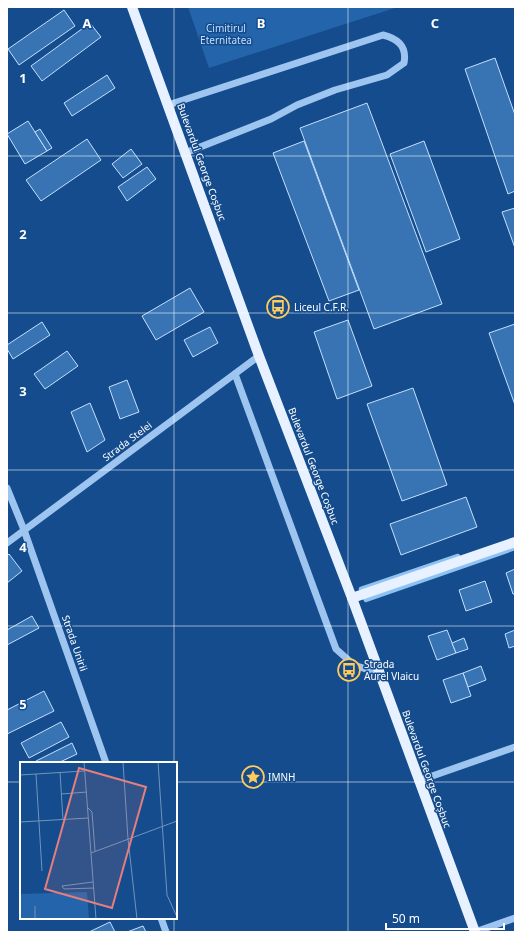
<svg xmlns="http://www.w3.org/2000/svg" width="522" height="939" viewBox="0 0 522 939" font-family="'Noto Sans',sans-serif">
<rect width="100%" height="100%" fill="#144c8d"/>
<path fill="#2364aa" d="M 188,7 L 398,7 L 209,68 Z"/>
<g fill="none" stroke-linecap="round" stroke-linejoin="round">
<path stroke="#90c1f3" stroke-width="4.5" d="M 458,556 L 361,589 L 366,600 L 515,548"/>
</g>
<g fill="#3874b4" stroke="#c4dffc">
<path d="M 64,10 L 75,26 L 19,65 L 8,49 Z"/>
<path d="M 90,23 L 101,37 L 42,81 L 31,66 Z"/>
<path d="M 495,58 L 515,115 L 515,191 L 508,194 L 465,69 Z"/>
<path d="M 107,75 L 115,88 L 72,116 L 64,103 Z"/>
<path d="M 367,103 L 442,304 L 374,329 L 300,128 Z"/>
<path d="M 28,121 L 47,151 L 25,164 L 7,134 Z"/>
<path d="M 40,129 L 52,148 L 47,151 L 35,132 Z"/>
<path d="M 87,139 L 101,160 L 41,201 L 26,180 Z"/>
<path d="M 304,141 L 359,290 L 329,301 L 273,153 Z"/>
<path d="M 424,141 L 460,239 L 426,252 L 390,154 Z"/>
<path d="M 131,149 L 142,164 L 123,178 L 112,164 Z"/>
<path d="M 147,167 L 156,179 L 127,201 L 118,187 Z"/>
<path d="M 515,208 L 515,248 L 502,212 Z"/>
<path d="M 190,288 L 204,312 L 156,340 L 142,316 Z"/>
<path d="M 348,320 L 372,386 L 337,399 L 314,332 Z"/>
<path d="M 42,322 L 50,335 L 13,359 L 7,349 L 7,345 Z"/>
<path d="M 515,324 L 515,405 L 489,333 Z"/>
<path d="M 210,327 L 218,343 L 193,357 L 184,340 Z"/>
<path d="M 67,351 L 78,366 L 45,389 L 34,374 Z"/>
<path d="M 127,380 L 139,412 L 120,419 L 109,387 Z"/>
<path d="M 413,388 L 447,485 L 402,501 L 367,404 Z"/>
<path d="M 90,403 L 105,440 L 87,452 L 71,412 Z"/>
<path d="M 466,497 L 477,527 L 401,555 L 390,524 Z"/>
<path d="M 9,554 L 22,571 L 7,583 L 7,556 Z"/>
<path d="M 515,569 L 515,594 L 513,594 L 506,573 Z"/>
<path d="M 485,581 L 492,602 L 466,611 L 459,590 Z"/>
<path d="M 32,616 L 39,628 L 7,645 L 7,630 Z"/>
<path d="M 447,630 L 456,653 L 437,660 L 428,636 Z"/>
<path d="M 515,630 L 515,646 L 509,648 L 505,634 Z"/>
<path d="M 464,638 L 468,649 L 456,653 L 452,643 Z"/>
<path d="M 481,666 L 486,680 L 468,687 L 463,673 Z"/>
<path d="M 463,673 L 471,696 L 451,703 L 443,680 Z"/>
<path d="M 44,691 L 54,711 L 7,734 L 7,710 Z"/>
<path d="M 61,722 L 69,737 L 29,758 L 21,743 Z"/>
<path d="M 72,743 L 77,754 L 58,763 L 37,763 L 36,761 Z"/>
<path d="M 110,922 L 115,932 L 89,932 Z"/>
<path d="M 143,926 L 146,932 L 127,932 Z"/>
</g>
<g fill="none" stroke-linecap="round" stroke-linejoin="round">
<g stroke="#9ec5f0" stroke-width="7">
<path d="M 168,105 L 383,35 C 399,39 407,47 404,63 L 387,75 L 335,90 L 297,105 L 271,119 L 185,153"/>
<path d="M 235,374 L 336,649 L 354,665 L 378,673"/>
<path d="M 7,488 L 24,530 L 106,763"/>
<path d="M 7,543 L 259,356"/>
<path d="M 418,781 L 515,747"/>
<path d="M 161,918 L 166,932"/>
<path d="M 475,932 L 515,918"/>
</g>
<g stroke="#e7f1ff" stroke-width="10">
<path d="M 132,7 L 259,356 L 352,598 L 475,932"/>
<path d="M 352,598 L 515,542"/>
</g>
</g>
<path fill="none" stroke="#fff" stroke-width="1" stroke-opacity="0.55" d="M 174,7 L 174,763M 348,7 L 348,932M 7,156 L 515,156M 7,313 L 515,313M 7,470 L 515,470M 7,626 L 515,626M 7,782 L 21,782M 176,782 L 515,782M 174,918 L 174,932"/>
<defs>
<g id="bus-ring" transform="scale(1.15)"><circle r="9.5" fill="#144c8d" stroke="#ffcb5d" stroke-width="1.5"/><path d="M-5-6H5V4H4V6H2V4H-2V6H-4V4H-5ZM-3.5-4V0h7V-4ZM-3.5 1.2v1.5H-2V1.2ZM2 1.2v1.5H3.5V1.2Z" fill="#ffcb5d"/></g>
<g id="sight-ring" transform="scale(1.15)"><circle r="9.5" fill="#144c8d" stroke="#ffcb5d" stroke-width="1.5"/><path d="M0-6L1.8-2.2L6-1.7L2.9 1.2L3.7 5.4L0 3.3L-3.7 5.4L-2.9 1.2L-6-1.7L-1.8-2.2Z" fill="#ffcb5d"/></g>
</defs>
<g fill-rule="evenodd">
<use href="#bus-ring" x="278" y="307"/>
<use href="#bus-ring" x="349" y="670"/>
<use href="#sight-ring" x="253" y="777"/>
</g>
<g text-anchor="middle" stroke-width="3" stroke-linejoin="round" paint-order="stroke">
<g font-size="10" fill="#c4dffc" stroke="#144c8d">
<text x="226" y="32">Cimitirul<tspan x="226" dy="12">Eternitatea</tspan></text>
</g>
<g font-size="10" fill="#fff" stroke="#144c8d">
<text transform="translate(202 162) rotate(70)" y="4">Bulevardul George Coșbuc</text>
<text transform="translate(127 441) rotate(-37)" y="4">Strada Stelei</text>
<text transform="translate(314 466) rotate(69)" y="4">Bulevardul George Coșbuc</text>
<text transform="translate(75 643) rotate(71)" y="4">Strada Unirii</text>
<text transform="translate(427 769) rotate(70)" y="4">Bulevardul George Coșbuc</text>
</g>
<g font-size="10" fill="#fff" stroke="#144c8d" text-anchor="start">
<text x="294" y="311">Liceul C.F.R.</text>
<text x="364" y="668">Strada<tspan x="364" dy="12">Aurel Vlaicu</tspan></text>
<text x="268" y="781">IMNH</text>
</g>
</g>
<g transform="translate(20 762)">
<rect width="157" height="157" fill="#144c8d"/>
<path d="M 67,130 L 69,157 L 0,157 L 0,132 Z" fill="#2364aa"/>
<path fill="none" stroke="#7294bb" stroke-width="1" d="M 64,0 L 76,157M 103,0 L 108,77 L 117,157M 138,0 L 147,133 L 157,155M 40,10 L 43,58M 16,12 L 22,109M 0,13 L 64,9M 41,32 L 67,30M 68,46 L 72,50 L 75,89M 0,60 L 68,56M 71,91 L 157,59M 73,120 L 42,124 L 44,127 L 74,126M 15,144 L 15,157"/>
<path fill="#e67e7e" fill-opacity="0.15" stroke="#e67e7e" stroke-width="2" d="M 59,6 L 126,25 L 92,146 L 25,127 Z"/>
<rect width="157" height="157" fill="none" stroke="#fff" stroke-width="2"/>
</g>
<g font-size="13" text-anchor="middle" font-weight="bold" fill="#fff" stroke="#144c8d" stroke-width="3" stroke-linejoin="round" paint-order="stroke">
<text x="87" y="28">A</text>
<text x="261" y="28">B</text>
<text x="435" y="28">C</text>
<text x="23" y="83">1</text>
<text x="23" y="239">2</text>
<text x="23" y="396">3</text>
<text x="23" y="552">4</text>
<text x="23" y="709">5</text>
</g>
<rect width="522" height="939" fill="none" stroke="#ffffff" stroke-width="16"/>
<path d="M386 923v6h118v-6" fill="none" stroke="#ffffff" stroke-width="2"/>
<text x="392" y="923" font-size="12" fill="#ffffff" stroke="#144c8d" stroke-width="3" paint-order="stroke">50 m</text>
</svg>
